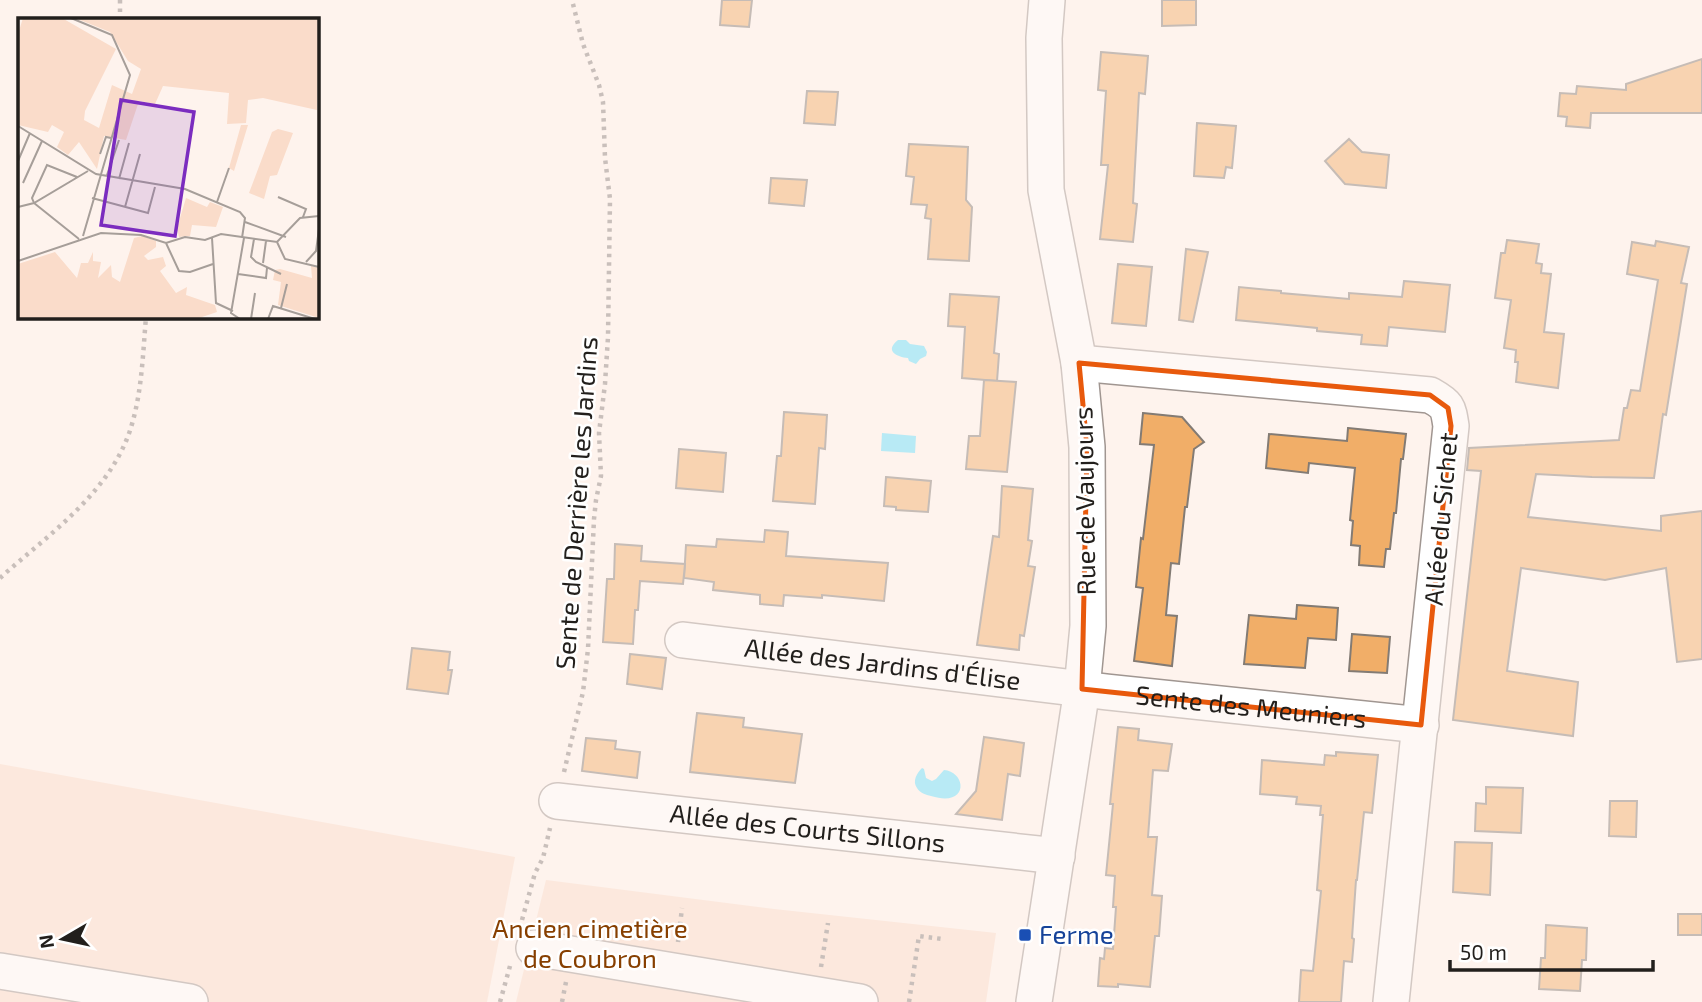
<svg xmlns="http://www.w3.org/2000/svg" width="1702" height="1002" viewBox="0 0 1702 1002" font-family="'Exo 2',sans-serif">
<rect width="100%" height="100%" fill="#fef3ed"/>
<g fill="#fadcca">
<path d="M 0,764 L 515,857 L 487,1002 L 0,1002 Z"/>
<path d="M 546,880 L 774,909 L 996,933 L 986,1002 L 516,1002 Z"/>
</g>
<g fill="#64e0ff">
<path d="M 898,340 L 906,340 L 910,344 L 924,346 L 927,352 L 926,356 L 920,359 L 916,364 L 909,361 L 908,358 C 897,357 884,351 898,340 Z"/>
<path d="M 882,433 L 916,436 L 915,453 L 881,451 Z"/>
<path d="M 922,768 L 924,769 L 926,778 L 932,781 L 936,779 L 944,770 C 967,772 969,808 931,796 C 926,795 920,793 917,788 C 912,781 917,773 922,768 Z"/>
</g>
<g fill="#f1ae68" stroke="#837b74" stroke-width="2">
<path d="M 722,0 L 752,0 L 749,27 L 720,25 Z"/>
<path d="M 1162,0 L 1196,0 L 1196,25 L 1162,26 Z"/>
<path d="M 1101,52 L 1148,56 L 1145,94 L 1139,93 L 1133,203 L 1137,204 L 1133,242 L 1100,239 L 1108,165 L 1101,165 L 1106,91 L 1098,90 Z"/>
<path d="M 1702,59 L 1702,113 L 1591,113 L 1590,128 L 1566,126 L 1567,117 L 1558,116 L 1560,93 L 1576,94 L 1577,86 L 1626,90 L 1626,84 Z"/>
<path d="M 807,91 L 838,92 L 835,125 L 804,123 Z"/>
<path d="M 1197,123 L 1236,126 L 1232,168 L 1226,167 L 1224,178 L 1194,176 Z"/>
<path d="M 1349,139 L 1362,152 L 1389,155 L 1386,188 L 1345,184 L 1325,161 Z"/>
<path d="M 909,144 L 968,147 L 966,200 L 972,207 L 969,261 L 928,259 L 931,219 L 925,218 L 927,205 L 911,204 L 914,177 L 906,176 Z"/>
<path d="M 771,178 L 807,180 L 804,206 L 769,203 Z"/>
<path d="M 1507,240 L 1539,244 L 1536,263 L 1542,264 L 1541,273 L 1551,274 L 1544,332 L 1564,334 L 1558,388 L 1516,382 L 1518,362 L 1515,362 L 1516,350 L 1504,348 L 1511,300 L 1495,298 L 1501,253 L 1505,253 Z"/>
<path d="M 1656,241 L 1689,247 L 1681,283 L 1687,284 L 1666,415 L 1663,414 L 1654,478 L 1592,477 L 1536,474 L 1528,517 L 1661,531 L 1661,516 L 1702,511 L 1702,659 L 1677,662 L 1666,568 L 1605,580 L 1521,568 L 1507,671 L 1578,682 L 1573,736 L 1453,720 L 1481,471 L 1467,470 L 1469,448 L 1619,440 L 1624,408 L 1627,408 L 1631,390 L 1640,391 L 1658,280 L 1627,274 L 1632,242 L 1655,246 Z"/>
<path d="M 1186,249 L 1208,252 L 1193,322 L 1179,320 Z"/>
<path d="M 1118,264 L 1152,267 L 1146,326 L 1112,323 Z"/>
<path d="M 1404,281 L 1450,285 L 1445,332 L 1389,327 L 1387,346 L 1361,344 L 1362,335 L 1317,331 L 1317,328 L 1236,320 L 1239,287 L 1281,291 L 1281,293 L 1349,299 L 1349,293 L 1402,297 Z"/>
<path d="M 950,294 L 999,297 L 994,353 L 999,354 L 997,381 L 962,378 L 965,327 L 948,326 Z"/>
<path d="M 984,380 L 1016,382 L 1007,472 L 966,469 L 969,436 L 980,436 Z"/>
<path d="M 784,412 L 827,415 L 825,449 L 819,448 L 815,504 L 773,501 L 777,456 L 781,456 Z"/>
<path d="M 1143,413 L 1182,417 L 1204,442 L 1194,449 L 1187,507 L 1185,507 L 1179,564 L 1171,563 L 1166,615 L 1177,616 L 1172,666 L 1134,661 L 1143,588 L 1136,587 L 1141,538 L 1143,539 L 1154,445 L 1140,444 Z"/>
<path d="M 1348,428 L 1406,434 L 1403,459 L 1401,459 L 1396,513 L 1394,513 L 1390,549 L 1386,549 L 1384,567 L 1359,565 L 1360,546 L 1351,545 L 1353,521 L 1350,520 L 1355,468 L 1309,463 L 1308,473 L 1266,468 L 1269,434 L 1347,441 Z"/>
<path d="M 679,449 L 726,453 L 723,492 L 676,488 Z"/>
<path d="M 886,477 L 931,481 L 928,512 L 896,510 L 896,507 L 884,506 Z"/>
<path d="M 1002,486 L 1033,489 L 1028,540 L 1032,541 L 1028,566 L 1035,567 L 1024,636 L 1020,635 L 1019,650 L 977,645 L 993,536 L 999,537 Z"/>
<path d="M 765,530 L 788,532 L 786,556 L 888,563 L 884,601 L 822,595 L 822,598 L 784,595 L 783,606 L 760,604 L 760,595 L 713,590 L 714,582 L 684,578 L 686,545 L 716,547 L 717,539 L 764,542 Z"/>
<path d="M 615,544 L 642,546 L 641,561 L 685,564 L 683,584 L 640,581 L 638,610 L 635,610 L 633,644 L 603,642 L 607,579 L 614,579 Z"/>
<path d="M 1297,605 L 1338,608 L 1336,640 L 1308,638 L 1305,668 L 1244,664 L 1249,615 L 1296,619 Z"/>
<path d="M 1352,634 L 1390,637 L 1387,673 L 1349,671 Z"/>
<path d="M 412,648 L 450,652 L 448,670 L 452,670 L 448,694 L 407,689 Z"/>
<path d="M 630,654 L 666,658 L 662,689 L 627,684 Z"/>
<path d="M 697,713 L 744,718 L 743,727 L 802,734 L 795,783 L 690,772 Z"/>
<path d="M 1118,727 L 1139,729 L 1138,740 L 1172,744 L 1168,771 L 1153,770 L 1148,837 L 1157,837 L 1152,895 L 1162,896 L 1159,936 L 1155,936 L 1150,987 L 1118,984 L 1118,987 L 1098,986 L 1100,958 L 1104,959 L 1105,948 L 1113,949 L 1116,907 L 1113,907 L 1115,876 L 1106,875 L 1113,804 L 1110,804 Z"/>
<path d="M 984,737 L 1024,743 L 1020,776 L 1008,774 L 1002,820 L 956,814 L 976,791 Z"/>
<path d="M 586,738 L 616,741 L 615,749 L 640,752 L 637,778 L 582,771 Z"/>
<path d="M 1336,752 L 1378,755 L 1372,813 L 1364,812 L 1357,880 L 1356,880 L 1352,938 L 1354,939 L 1352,962 L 1344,961 L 1341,1002 L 1299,1002 L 1301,970 L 1313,971 L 1321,891 L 1317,890 L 1323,815 L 1320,815 L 1321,806 L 1296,804 L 1297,797 L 1260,794 L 1262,760 L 1324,765 L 1325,755 L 1336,756 Z"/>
<path d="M 1486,787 L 1523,788 L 1521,833 L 1475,831 L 1476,803 L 1486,804 Z"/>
<path d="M 1610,801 L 1637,801 L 1636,837 L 1609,836 Z"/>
<path d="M 1455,842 L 1492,843 L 1490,895 L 1453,892 Z"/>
<rect x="1678" y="914" width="24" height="21"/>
<path d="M 1546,925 L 1587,928 L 1586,960 L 1582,960 L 1580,991 L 1539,989 L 1541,958 L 1545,958 Z"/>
</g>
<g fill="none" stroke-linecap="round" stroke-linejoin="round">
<g stroke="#a09691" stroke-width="38">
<g id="minor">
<path d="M 1079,363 L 1430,395 C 1448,405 1448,407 1451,426 L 1391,1002"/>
<path id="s1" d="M 683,640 L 1107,692 L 1421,725"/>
<path id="s2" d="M 557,801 L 1057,856"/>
<path d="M 534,948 L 860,1002"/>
<path d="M 0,971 L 190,1002"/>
<path d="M 1034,1002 L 1082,689 L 1088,626 L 1087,447 L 1079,363 L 1046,190 L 1044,38 L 1047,0"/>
</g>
</g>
<g stroke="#89827e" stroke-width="4.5" stroke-dasharray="3.5 5" stroke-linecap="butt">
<path d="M 120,0 L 120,19"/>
<path d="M 0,578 C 49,534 113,491 132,424 C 142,390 143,352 146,317"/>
<path d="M 564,772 L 583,692 L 588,649 L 594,519 L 596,500 L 601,476 L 599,433 L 605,384 L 608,337 L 610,199 L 605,158 L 603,102 L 599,85 L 583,44 L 572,0"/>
<path d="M 522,920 L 535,873 L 543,858 L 550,828"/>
<path d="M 678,942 L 682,908"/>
<path d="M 821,967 L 828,923"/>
<path d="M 500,1002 L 510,966"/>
<path d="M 562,1002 L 566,982"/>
<path d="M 909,1002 L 919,936 L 942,939"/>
</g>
<use href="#minor" stroke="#fff" stroke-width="35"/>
</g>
<path d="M0 0H1702V1002H0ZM 1079,363 L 1430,395 L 1448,408 L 1451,426 L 1421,725 L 1082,689 L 1087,447 Z" fill="#fef3ed" fill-opacity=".55" fill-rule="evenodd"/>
<path fill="none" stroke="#e8590c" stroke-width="5" stroke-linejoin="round" d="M 1079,363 L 1430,395 L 1448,408 L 1451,426 L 1421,725 L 1082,689 L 1087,447 Z"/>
<rect fill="#1a4fb4" stroke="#fff" stroke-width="2.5" x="1018" y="928" width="14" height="14" rx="3.5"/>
<g text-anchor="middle" stroke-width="5" stroke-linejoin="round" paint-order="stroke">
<g font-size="26" fill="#221f1c" stroke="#fff">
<text transform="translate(1085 501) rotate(-91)" y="9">Rue de Vaujours</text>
<text transform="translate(577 503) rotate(-86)" y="9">Sente de Derrière les Jardins</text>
<text transform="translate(1441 519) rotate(-85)" y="9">Allée du Sichet</text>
<text dy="9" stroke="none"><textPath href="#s1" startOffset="201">Allée des Jardins d'Élise</textPath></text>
<text dy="9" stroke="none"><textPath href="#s1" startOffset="572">Sente des Meuniers</textPath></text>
<text dy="9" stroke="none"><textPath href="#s2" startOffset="252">Allée des Courts Sillons</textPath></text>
</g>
<g font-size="26" fill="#873f00" stroke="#fff">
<text x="590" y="938">Ancien cimetière<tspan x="590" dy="30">de Coubron</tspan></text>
</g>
<g font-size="26" fill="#164399" stroke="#fff" text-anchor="start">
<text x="1039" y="944">Ferme</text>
</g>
</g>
<g transform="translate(18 18)">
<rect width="301" height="301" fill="#fef3ed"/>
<path d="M 5,0 L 44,0 L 98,31 L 67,93 L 66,102 L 81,110 L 94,67 L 114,76 L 123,51 L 110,43 L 92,14 L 57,0 L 301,0 L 299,92 L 245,80 L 230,82 L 228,105 L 209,106 L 211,75 L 145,68 L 137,86 L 121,83 L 108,122 L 86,118 L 79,151 L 61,124 L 50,137 L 39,129 L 46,114 L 34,107 L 30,114 L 0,107 L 0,16 ZM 223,107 L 230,107 L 216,153 L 211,150 ZM 260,111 L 275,115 L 259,157 L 252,158 L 246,181 L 231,175 L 254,114 ZM 168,180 L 189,189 L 192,184 L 205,189 L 198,209 L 174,207 L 172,218 L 161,219 L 159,210 ZM 124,218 L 138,223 L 138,229 L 126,238 L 130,242 L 145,239 L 148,248 L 142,253 L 158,275 L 169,269 L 168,277 L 197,287 L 199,294 L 178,301 L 0,301 L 0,246 L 37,234 L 59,260 L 63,245 L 70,245 L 75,234 L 75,243 L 83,244 L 80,260 L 93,247 L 94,259 L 102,264 L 116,220 ZM 293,248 L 301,250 L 301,300 L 260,287 L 263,264 L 255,262 L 257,252 L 262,251 L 294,260 Z" fill="#fadcca"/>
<path fill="none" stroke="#a69e99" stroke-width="2" d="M 53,0 L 94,17 L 112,57 L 65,218M 0,108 L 78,156 L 167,171 L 222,194 L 227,200 L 224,220M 82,136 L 88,119 L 93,120M 0,143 L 12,115M 89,157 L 101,122M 101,161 L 111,125M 5,165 L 24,123M 260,179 L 288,191 L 285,199M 74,180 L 130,195 L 137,169M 199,184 L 211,150M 16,185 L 14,180 L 29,147 L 59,159M 16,185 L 61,221M 0,189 L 16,185 L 70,153M 107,189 L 122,136M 227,204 L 268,219M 194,220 L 198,285 L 215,293M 236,221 L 233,239 L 238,244 L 263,256M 259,224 L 267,241 L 301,249M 148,225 L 161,253 L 172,254 L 195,246M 0,243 L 83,215 L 123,217 L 148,225 L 167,219 L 187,222 L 203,216 L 259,224 L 282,200 L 301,198M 288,244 L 298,233 L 301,211M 245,245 L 248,223M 220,256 L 248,260 L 249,250M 263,290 L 269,266M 222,301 L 213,295 L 226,220M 233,301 L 237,275M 250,301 L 255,288 L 297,301"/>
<path fill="#7b2cbf" fill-opacity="0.15" stroke="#7b2cbf" stroke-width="3.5" d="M 103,82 L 176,94 L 157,218 L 83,207 Z"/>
<rect width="301" height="301" fill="none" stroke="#221f1c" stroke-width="3.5"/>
</g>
<g transform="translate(63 939) rotate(261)" stroke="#ffffff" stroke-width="5" paint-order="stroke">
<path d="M0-5L12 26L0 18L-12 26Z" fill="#221f1c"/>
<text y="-10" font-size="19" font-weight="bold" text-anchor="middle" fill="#221f1c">N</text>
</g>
<path d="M1450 960v10h203v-10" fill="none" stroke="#221f1c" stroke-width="3.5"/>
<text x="1460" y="960" font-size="21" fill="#221f1c" stroke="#ffffff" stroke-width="5" paint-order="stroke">50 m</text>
</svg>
